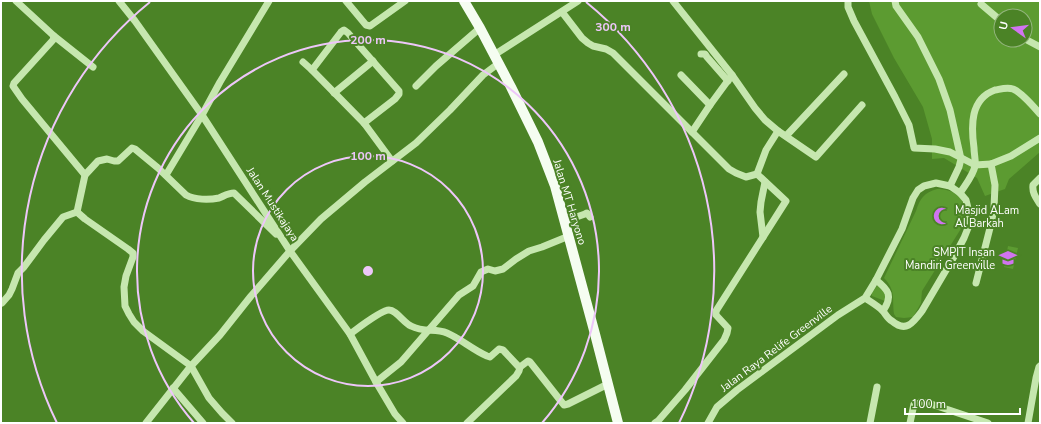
<svg xmlns="http://www.w3.org/2000/svg" width="1041" height="424" viewBox="0 0 1041 424" font-family="'Nunito Sans',sans-serif">
<rect width="100%" height="100%" fill="#4b8326"/>
<g fill="#5c9b31" fill-rule="evenodd">
<path d="M 869,1 L 1040,1 L 1040,152 L 1009,179 L 1005,189 L 985,196 L 977,178 L 944,158 L 932,159 L 932,139 L 923,107 L 894,58 L 872,14 ZM 1001,16 L 1025,16 L 1025,40 L 1001,40 Z"/>
<path d="M 937,189 C 960,189 971,205 962,227 L 922,291 L 921,303 L 913,317 L 904,318 L 896,317 L 894,314 C 892,297 896,291 884,278 L 916,211 C 920,198 924,193 937,189 Z"/>
<path d="M 1008,246 L 1018,248 L 1013,269 L 1004,267 Z"/>
<path d="M 877,286 L 880,286 L 886,293 L 885,301 L 872,296 L 872,293 Z"/>
</g>
<g fill="none" stroke-linecap="round" stroke-linejoin="round">
<g stroke="#c6e7af" stroke-width="7">
<path d="M 16,1 L 54,36 L 53,40 L 14,83 L 13,86 L 22,99 L 85,175"/>
<path d="M 119,1 L 135,21 L 202,115 L 290,251 L 350,334 L 376,382 L 395,414 L 403,423"/>
<path d="M 346,1 L 366,25 L 370,26 L 405,1"/>
<path d="M 673,1 L 732,75 L 755,108 L 765,120 L 778,131 L 816,157 L 862,105"/>
<path d="M 848,1 L 848,7 L 854,21 L 895,97 L 909,125 L 914,148 L 935,149 L 950,152 L 975,165 L 991,164 L 995,185 L 994,208 L 991,224 L 976,283"/>
<path d="M 895,1 L 896,6 L 918,37 L 939,79 L 950,110 L 961,159 L 959,167 L 950,186"/>
<path d="M 981,4 L 1001,21"/>
<path d="M 562,12 L 582,38 L 588,43 L 593,46 L 606,49 L 613,53 L 729,169 L 736,173 L 746,177 L 757,174 L 786,201 L 716,311 L 716,315 L 728,328 L 727,333 L 724,340 L 685,390 L 658,421 L 655,423"/>
<path d="M 54,36 L 93,67"/>
<path d="M 1025,39 L 1040,47"/>
<path d="M 701,54 L 705,54 L 707,57 L 728,81"/>
<path d="M 494,55 L 578,1"/>
<path d="M 303,62 L 312,70 L 364,123 L 392,161"/>
<path d="M 312,70 L 341,32 L 344,30 L 348,33 L 399,91 L 399,94 L 395,99 L 364,123"/>
<path d="M 681,75 L 710,105"/>
<path d="M 416,86 L 436,66 L 480,28"/>
<path d="M 334,93 L 373,61"/>
<path d="M 692,132 L 710,105 L 732,75"/>
<path d="M 786,136 L 844,74"/>
<path d="M 991,164 L 1011,156 L 1040,138"/>
<path d="M 757,174 L 766,150 L 778,131"/>
<path d="M 166,175 L 202,115 L 220,82 L 269,1"/>
<path d="M 1040,178 L 1033,185 C 1032,193 1036,198 1040,204"/>
<path d="M 960,193 C 965,185 973,176 975,166 C 976,161 974,154 974,148 C 971,126 970,99 995,90 C 1001,89 1007,87 1013,89 C 1021,92 1034,107 1040,114"/>
<path d="M 77,212 L 85,175 L 98,161 L 107,159 L 114,161 L 118,161 L 132,148 L 135,149 L 158,168 L 186,195 C 195,200 209,200 219,198 C 224,196 228,193 234,193 L 276,234"/>
<path d="M 77,212 L 85,219 L 128,249 L 133,253 L 133,257 L 126,276 L 124,287 L 125,306 L 129,314 L 134,322 L 143,331 L 191,366 L 209,398 L 222,413 L 232,423"/>
<path d="M 565,221 L 585,214 L 587,213 L 590,217"/>
<path d="M 763,237 L 760,212 L 761,202 L 765,182"/>
<path d="M 876,280 C 889,290 893,296 883,311"/>
<path d="M 2,303 L 9,295 L 12,289 L 18,273 L 24,267 L 44,240 L 63,217 L 77,212"/>
<path d="M 350,334 C 357,329 381,310 389,310 C 396,310 404,323 411,326 C 424,333 435,328 447,333 C 461,339 473,350 487,356 L 490,357 L 499,349 L 503,350 L 518,366 L 520,367 L 528,361 L 530,362 L 564,405 L 568,404 L 608,384"/>
<path d="M 376,382 L 401,362 L 459,295 L 473,286 L 481,272 L 488,269 L 495,271 L 503,269 L 516,259 L 529,251 L 542,247 L 569,236"/>
<path d="M 173,388 L 203,423"/>
<path d="M 146,423 L 191,366 L 220,335 L 251,296 L 290,251 L 321,219 L 365,182 L 416,143 L 450,110 L 483,75 L 499,63"/>
<path d="M 467,423 L 516,376 L 519,371 L 520,367"/>
<path d="M 708,423 L 717,407 L 737,390 L 838,315 L 865,298 L 876,280 L 902,229 L 913,198 L 918,190 L 924,186 L 936,183 L 950,186 L 960,193 L 966,200 L 968,208 L 970,218 L 968,228 L 964,238 L 955,255 L 922,311 C 913,323 906,333 892,321 C 888,319 886,315 883,311 C 878,306 871,302 865,298"/>
<path d="M 870,423 L 877,387"/>
<path d="M 910,423 L 914,404 L 920,402 L 928,403 L 988,423"/>
<path d="M 1028,423 L 1036,378 L 1039,367 L 1040,366"/>
</g>
<path stroke="#f5fdf1" stroke-width="10" d="M 464,1 L 480,28 L 511,87 L 538,142 L 555,186 L 595,334 L 618,423"/>
</g>
<g fill="none" stroke="#edc7f9" stroke-width="2">
<circle cx="368" cy="271" r="115"/>
<path d="M194 423A231 231 0 1 1 542 423"/>
<path d="M57 423A346 346 0 0 1 150 2M586 2A346 346 0 0 1 679 423"/>
</g>
<defs>
<g id="mosque-bare" transform="scale(1.38)"><path d="M3.5-4.9A6 6 0 1 0 3.5 4.9A5 5 0 1 1 3.5-4.9Z" fill="#d174f0" stroke="#4b8326" stroke-width="2.5" paint-order="stroke"/></g>
<g id="school-bare" transform="scale(1.38)"><path d="M0-5L7-2L0 1L-7-2ZM-4 1L0 2.5L4 1V4Q0 6-4 4Z" fill="#d174f0" stroke="#4b8326" stroke-width="2.5" paint-order="stroke"/></g>
</defs>
<g fill-rule="evenodd">
<use href="#mosque-bare" x="942" y="216"/>
<use href="#school-bare" x="1008" y="258"/>
</g>
<g text-anchor="middle" stroke-width="4" stroke-linejoin="round" paint-order="stroke">
<g font-size="11" fill="#fff" stroke="#4b8326">
<text transform="translate(570 202) rotate(73)" y="4">Jalan MT Haryono</text>
<text transform="translate(273 204) rotate(57)" y="4">Jalan Mustikajaya</text>
<text transform="translate(776 348) rotate(-37)" y="4">Jalan Raya Relife Greenville</text>
</g>
<g font-size="11" fill="#fff" stroke="#4b8326" text-anchor="start">
<text x="955" y="214">Masjid ALam<tspan x="955" dy="13">Al Barkah</tspan></text>
<text x="995" y="256" text-anchor="end">SMPIT Insan<tspan x="995" dy="13">Mandiri Greenville</tspan></text>
</g>
</g>
<circle cx="368" cy="271" r="6" fill="#edc7f9" stroke="#4b8326" stroke-width="2"/>
<g font-size="12" text-anchor="middle" font-weight="bold" fill="#edc7f9" stroke="#4b8326" stroke-width="4" stroke-linejoin="round" paint-order="stroke">
<text x="613" y="31">300 m</text>
<text x="368" y="44">200 m</text>
<text x="368" y="160">100 m</text>
</g>
<rect width="1041" height="424" fill="none" stroke="#ffffff" stroke-width="4"/>
<g transform="translate(1013 28) rotate(284)"><circle r="19" fill="#4b8326" stroke="#93b57d"/>
<path d="M0-3L7 15L0 10L-7 15Z" fill="#d174f0"/>
<text y="-6" font-size="11" font-weight="bold" text-anchor="middle" fill="#ffffff">U</text>
</g>
<path d="M905 408v6h115v-6" fill="none" stroke="#ffffff" stroke-width="2"/>
<text x="911" y="408" font-size="12" fill="#ffffff" stroke="#4b8326" stroke-width="3" paint-order="stroke">100 m</text>
</svg>
